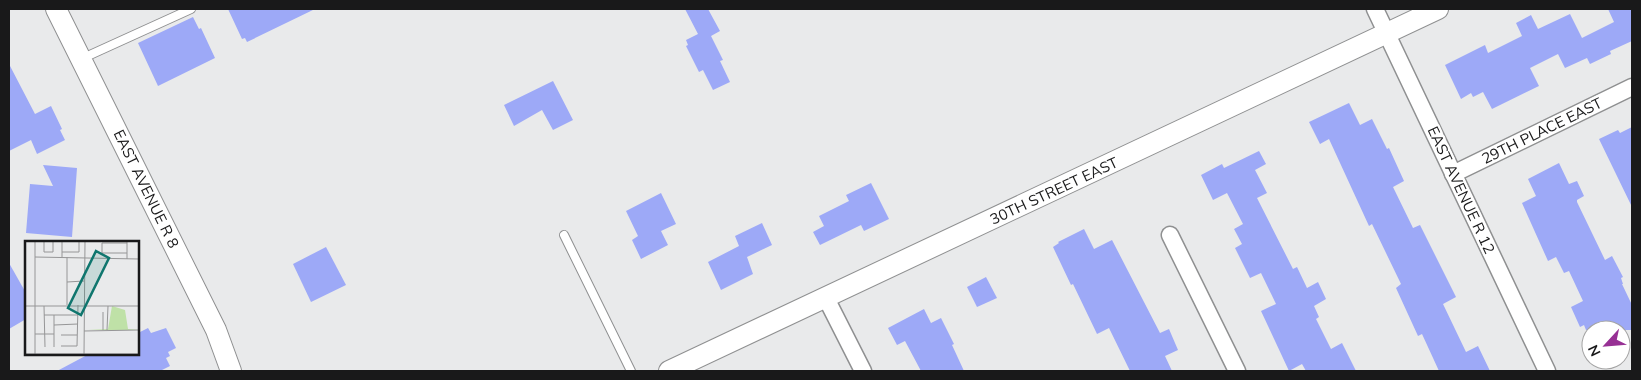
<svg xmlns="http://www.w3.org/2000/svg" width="1641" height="380" viewBox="0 0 1641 380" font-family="Mulish,sans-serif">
<rect width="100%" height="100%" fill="#e9eaeb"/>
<g fill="#9da9f7">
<path d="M 228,9 L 315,9 L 247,42 L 245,38 L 242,39 Z"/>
<path d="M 685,9 L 708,9 L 720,31 L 711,36 L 723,60 L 720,61 L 730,82 L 713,90 L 703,70 L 699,72 L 686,46 L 688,45 L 686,40 L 698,34 Z"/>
<path d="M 1608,9 L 1632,9 L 1632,41 L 1610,51 L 1611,54 L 1590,64 L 1587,58 L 1565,68 L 1558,54 L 1530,68 L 1539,86 L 1492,109 L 1483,92 L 1473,97 L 1471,93 L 1461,99 L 1445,65 L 1485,45 L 1488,53 L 1522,36 L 1516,23 L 1531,15 L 1538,29 L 1570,14 L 1582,38 L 1614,22 Z"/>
<path d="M 193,17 L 199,29 L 201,28 L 215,58 L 158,86 L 138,43 Z"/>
<path d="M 9,64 L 35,114 L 51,106 L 62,129 L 60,130 L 65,140 L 37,154 L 31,140 L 9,151 Z"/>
<path d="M 553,81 L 573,120 L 553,130 L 542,110 L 514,126 L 504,105 Z"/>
<path d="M 1349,103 L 1360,125 L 1372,119 L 1387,149 L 1389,148 L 1404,181 L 1393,187 L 1413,228 L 1420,225 L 1456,297 L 1443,304 L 1466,352 L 1478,346 L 1490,371 L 1439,371 L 1422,334 L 1418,336 L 1396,288 L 1401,284 L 1372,224 L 1369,226 L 1329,139 L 1320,144 L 1309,122 Z"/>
<path d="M 1632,127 L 1632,207 L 1599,139 L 1618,130 L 1620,133 Z"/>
<path d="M 1259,151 L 1266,164 L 1255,170 L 1267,193 L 1257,198 L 1293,269 L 1297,267 L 1307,288 L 1318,282 L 1326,299 L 1314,306 L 1319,317 L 1316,319 L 1331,349 L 1342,343 L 1356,371 L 1306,371 L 1302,364 L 1289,371 L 1261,311 L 1276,304 L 1261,273 L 1250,278 L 1235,248 L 1242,244 L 1234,229 L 1243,224 L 1227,193 L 1213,200 L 1201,175 L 1222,164 L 1224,168 Z"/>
<path d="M 1559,163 L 1569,184 L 1577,181 L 1584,196 L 1577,200 L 1577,202 L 1605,260 L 1612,256 L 1623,277 L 1621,278 L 1623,284 L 1622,284 L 1632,305 L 1632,330 L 1586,330 L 1584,325 L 1580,327 L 1571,307 L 1583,301 L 1569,271 L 1564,273 L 1556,257 L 1548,261 L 1522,203 L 1536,196 L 1528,179 Z"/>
<path d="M 43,165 L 77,168 L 72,237 L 26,233 L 30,184 L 53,186 Z"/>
<path d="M 871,183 L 889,219 L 864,231 L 861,225 L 820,245 L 813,232 L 824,226 L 819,216 L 849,201 L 846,195 Z"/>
<path d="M 661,193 L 676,224 L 661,231 L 668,245 L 641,259 L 632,240 L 638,236 L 626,211 Z"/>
<path d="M 762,223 L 772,245 L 747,257 L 753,274 L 721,290 L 708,262 L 739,246 L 735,236 Z"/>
<path d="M 1084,229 L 1094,249 L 1112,240 L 1160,333 L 1169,329 L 1178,350 L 1165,356 L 1172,371 L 1130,371 L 1109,328 L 1097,334 L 1073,284 L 1071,285 L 1053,247 L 1059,243 L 1058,242 Z"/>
<path d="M 326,247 L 346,285 L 311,302 L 293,264 Z"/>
<path d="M 9,263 L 26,293 L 26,319 L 9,329 Z"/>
<path d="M 986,277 L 997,298 L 977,307 L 967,287 Z"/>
<path d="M 924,309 L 931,323 L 941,318 L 954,344 L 952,345 L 964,371 L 921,371 L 905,341 L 897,345 L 888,328 Z"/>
<path d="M 148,328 L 151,333 L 166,328 L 176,348 L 168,352 L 170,356 L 166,358 L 170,366 L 160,371 L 57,371 L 89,354 L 138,354 L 138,333 Z"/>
</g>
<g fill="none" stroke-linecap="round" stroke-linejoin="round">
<g stroke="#8f9091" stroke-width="10">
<g id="service">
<path d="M 81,59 L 191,9"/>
<path d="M 564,235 L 631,371"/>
</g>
</g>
<g stroke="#8f9091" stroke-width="19">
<g id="minor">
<path d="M 1375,9 L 1547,371"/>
<path d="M 1453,174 L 1632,87"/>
<path d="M 1170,235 L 1237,371"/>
<path d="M 826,298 L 863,371"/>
</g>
</g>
<g stroke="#8f9091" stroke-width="22">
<g id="tertiary">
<path d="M 56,9 L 216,330 L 231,371"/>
<path d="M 669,371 L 1438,9"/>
</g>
</g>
<use href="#service" stroke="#fff" stroke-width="8"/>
<use href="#minor" stroke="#fff" stroke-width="16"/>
<use href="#tertiary" stroke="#fff" stroke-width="20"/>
</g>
<g text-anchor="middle" stroke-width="4.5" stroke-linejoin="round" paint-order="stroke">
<g font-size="15" fill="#19191a" stroke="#fff">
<text transform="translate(1542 131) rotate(-26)" y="5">29TH PLACE EAST</text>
<text transform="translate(146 189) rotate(64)" y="5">EAST AVENUE R 8</text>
<text transform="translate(1461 190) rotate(65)" y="5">EAST AVENUE R 12</text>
<text transform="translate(1054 191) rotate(-25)" y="5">30TH STREET EAST</text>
</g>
</g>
<g transform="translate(25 241)">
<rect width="114" height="114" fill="#e9eaeb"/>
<path d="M 87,65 L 100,69 L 103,88 L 114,89 L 63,89 L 83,88 Z" fill="#bfe1a7"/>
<path fill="none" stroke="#969697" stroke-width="1" d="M 10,0 L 10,113M 19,0 L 19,11 L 28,11 L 28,0M 102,0 L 102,18M 37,11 L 54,11 L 54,0M 102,12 L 77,12 L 77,2 L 102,2M 10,16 L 114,18M 37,16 L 37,0M 42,16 L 42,64M 42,41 L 59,40M 0,65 L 114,65M 19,65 L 20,106M 78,71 L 78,89M 19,74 L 53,74M 29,74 L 29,106M 29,84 L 53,83M 82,89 L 83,65M 59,90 L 114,89M 10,93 L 29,93M 36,94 L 52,94M 36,105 L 52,105 L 53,64M 0,113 L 114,113M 59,114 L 60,0"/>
<path fill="#0f766e" fill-opacity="0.15" stroke="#0f766e" stroke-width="2.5" d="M 71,10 L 84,17 L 56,74 L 43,67 Z"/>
<rect width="114" height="114" fill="none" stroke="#19191a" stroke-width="2.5"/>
</g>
<rect width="1641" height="380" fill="none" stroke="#19191a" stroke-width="20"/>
<g transform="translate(1606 345) rotate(244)"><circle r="24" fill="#ffffff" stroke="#a3a3a3"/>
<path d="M0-4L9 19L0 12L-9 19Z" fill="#973094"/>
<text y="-8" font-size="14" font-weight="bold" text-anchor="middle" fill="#19191a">N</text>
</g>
</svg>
